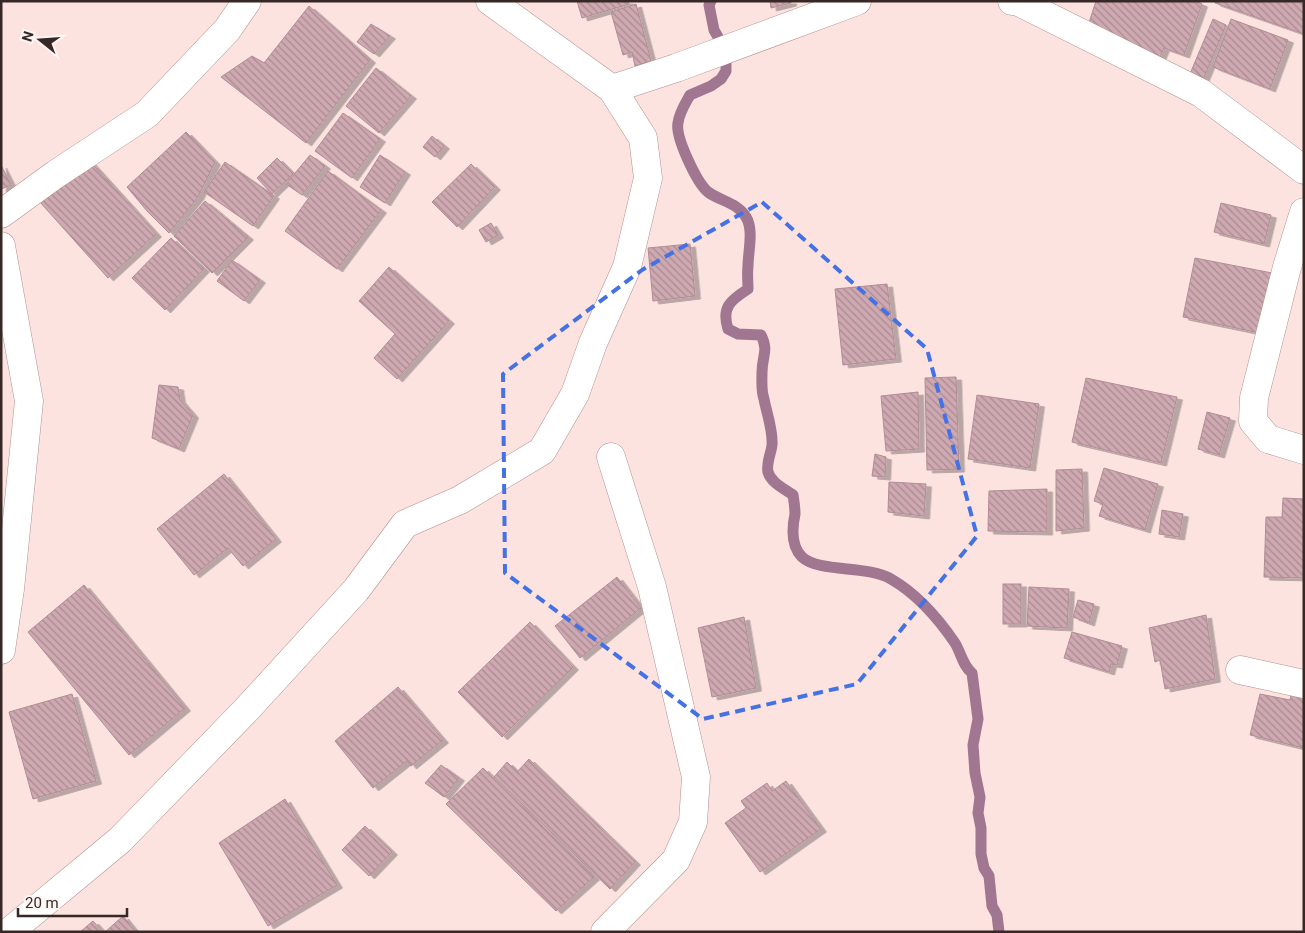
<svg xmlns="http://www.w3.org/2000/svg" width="1305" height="933" viewBox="0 0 1305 933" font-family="Roboto,sans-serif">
<defs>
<pattern id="building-back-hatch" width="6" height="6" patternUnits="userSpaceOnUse" patternTransform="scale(1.25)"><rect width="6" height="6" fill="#cfa9b2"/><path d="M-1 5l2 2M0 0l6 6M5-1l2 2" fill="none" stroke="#a98a91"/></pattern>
<filter id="shadow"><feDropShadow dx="5.5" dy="3" stdDeviation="0" flood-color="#0004"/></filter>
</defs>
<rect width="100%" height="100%" fill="#fce3e0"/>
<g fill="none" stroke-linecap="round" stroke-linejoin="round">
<path stroke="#a17690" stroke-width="11" d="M 711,1 L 709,5 L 714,30 L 726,51 L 726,71 L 721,79 L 711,86 L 690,95 C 685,104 679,113 678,123 C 675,137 697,183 708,192 C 720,201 738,203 746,217 C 754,230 748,252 748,266 C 747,274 748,282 748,289 C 731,300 721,307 728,329 L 738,334 L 761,335 C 769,351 762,356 762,372 C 762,381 761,391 764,399 C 767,415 773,429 772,445 C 771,454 766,463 768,472 C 771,483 785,489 793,495 C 794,501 795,508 795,514 C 792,528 791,546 802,557 C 819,573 868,565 891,579 C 917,594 938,618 955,643 C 961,653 963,666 972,673 L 978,719 L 973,745 L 975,773 L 980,797 L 978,813 L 981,828 L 981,854 L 984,868 L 989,876 L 992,906 L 997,915 L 999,932"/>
</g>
<g fill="url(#building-back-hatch)" stroke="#b18c95" filter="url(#shadow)">
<path d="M 577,1 L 628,1 L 629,4 L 582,18 Z"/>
<path d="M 770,1 L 791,1 L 791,3 L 771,8 Z"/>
<path d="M 1096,1 L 1195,1 L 1202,4 L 1184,55 L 1164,48 L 1159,60 L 1086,32 Z"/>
<path d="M 1216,1 L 1304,1 L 1304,34 L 1215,3 Z"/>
<path d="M 636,4 L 651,61 L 635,66 L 632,52 L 623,55 L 611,12 Z"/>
<path d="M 309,6 L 370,60 L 306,143 L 221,77 L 252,56 L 264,63 Z"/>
<path d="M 1213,19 L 1226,25 L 1200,87 L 1187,81 Z"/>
<path d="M 1231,19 L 1288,40 L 1270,89 L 1213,67 Z"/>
<path d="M 371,24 L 390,36 L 374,54 L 357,42 Z"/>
<path d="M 376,68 L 411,96 L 379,133 L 346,106 Z"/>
<path d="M 343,113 L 380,139 L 352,178 L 315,151 Z"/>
<path d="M 186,132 L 215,162 L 198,197 L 169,233 L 147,211 L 127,187 Z"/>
<path d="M 432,136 L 444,146 L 435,157 L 423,147 Z"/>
<path d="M 310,155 L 325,166 L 302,195 L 286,184 Z"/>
<path d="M 380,155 L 405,172 L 385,203 L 360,187 Z"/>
<path d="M 86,157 L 156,234 L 108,278 L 39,201 Z"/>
<path d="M 277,158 L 293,174 L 272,194 L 257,178 Z"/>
<path d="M 225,162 L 274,196 L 253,226 L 204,192 Z"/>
<path d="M 471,164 L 495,187 L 457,227 L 432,202 Z"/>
<path d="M 1,165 L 11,185 L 1,189 Z"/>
<path d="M 328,171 L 381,210 L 337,269 L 285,231 Z"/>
<path d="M 205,201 L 248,237 L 212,273 L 174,236 Z"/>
<path d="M 1221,203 L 1271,215 L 1264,244 L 1214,232 Z"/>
<path d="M 491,223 L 498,235 L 486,242 L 479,230 Z"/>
<path d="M 171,238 L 204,269 L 165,310 L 132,278 Z"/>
<path d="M 690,244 L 695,296 L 653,301 L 648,248 Z"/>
<path d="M 1195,258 L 1272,273 L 1260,333 L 1183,317 Z"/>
<path d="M 232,260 L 260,280 L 244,301 L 217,281 Z"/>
<path d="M 389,267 L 449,321 L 397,379 L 374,358 L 395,334 L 359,301 Z"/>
<path d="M 887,284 L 896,359 L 843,365 L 835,289 Z"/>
<path d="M 956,377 L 959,469 L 927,470 L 925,378 Z"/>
<path d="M 1086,378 L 1177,397 L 1161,463 L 1072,442 Z"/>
<path d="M 159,385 L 178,387 L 180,400 L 193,415 L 179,449 L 152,438 Z"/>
<path d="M 918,392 L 919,449 L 886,451 L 881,396 Z"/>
<path d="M 977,395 L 1039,404 L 1030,468 L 968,459 Z"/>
<path d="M 1207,412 L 1230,418 L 1219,455 L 1198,449 Z"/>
<path d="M 875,454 L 886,457 L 885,477 L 872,476 Z"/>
<path d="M 1104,468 L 1158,484 L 1145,530 L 1099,516 L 1103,504 L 1094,501 Z"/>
<path d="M 1082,469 L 1084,528 L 1056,531 L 1056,470 Z"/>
<path d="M 224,474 L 276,539 L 243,566 L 228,548 L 194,575 L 157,529 Z"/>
<path d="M 889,482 L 926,484 L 924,516 L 888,512 Z"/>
<path d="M 1047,489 L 1047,532 L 988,531 L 989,491 Z"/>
<path d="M 1283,498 L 1304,499 L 1304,578 L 1264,577 L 1266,517 L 1282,517 Z"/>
<path d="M 1162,510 L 1183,514 L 1179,537 L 1159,534 Z"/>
<path d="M 617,577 L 641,608 L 580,658 L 555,626 Z"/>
<rect x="1003" y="584" width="18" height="40"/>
<path d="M 84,585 L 185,708 L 129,755 L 28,632 Z"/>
<path d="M 1029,587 L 1069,589 L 1067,628 L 1027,626 Z"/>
<path d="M 1078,600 L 1094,604 L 1089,623 L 1073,617 Z"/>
<path d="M 1206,615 L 1215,679 L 1165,689 L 1160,660 L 1155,662 L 1149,628 Z"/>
<path d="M 744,617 L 756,688 L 712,697 L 698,628 Z"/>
<path d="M 530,622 L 573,667 L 502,737 L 458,692 Z"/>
<path d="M 1072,632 L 1122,646 L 1117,665 L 1111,664 L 1109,672 L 1064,658 Z"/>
<path d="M 398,687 L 443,740 L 411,766 L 407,761 L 373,788 L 335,741 Z"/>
<path d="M 1292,690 L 1304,693 L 1304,748 L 1250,735 L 1260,694 L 1290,700 Z"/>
<path d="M 72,694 L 96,781 L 33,799 L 9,712 Z"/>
<path d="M 529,759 L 635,862 L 610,889 L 494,777 L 507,762 L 517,772 Z"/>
<path d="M 441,765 L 459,778 L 444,797 L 425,783 Z"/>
<path d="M 483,768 L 594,877 L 556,911 L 446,804 Z"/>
<path d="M 786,781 L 821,829 L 760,872 L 725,823 L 746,808 L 741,801 L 767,783 L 772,791 Z"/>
<path d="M 285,799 L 337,885 L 268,926 L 219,843 Z"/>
<path d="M 365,826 L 392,852 L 369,876 L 342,850 Z"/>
<path d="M 123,916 L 136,932 L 105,932 Z"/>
<path d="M 93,921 L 103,932 L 80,932 Z"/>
</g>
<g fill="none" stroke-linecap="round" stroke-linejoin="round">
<g stroke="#b48f8a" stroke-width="29">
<g id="minor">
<path d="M 1012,1 L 1019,2 L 1201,93 L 1304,170"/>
<path d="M 612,89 L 676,68 L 857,1"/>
<path d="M 1304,212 L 1287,267 L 1254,398 L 1253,421 L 1268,439 L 1304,450"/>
<path d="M 1,214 L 56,174 L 147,114 L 227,30 L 247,1"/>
<path d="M 1,246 L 29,401 L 10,589 L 1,650"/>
<path d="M 1240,670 L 1304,684"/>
<path d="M 9,932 L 120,840 L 247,709 L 356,590 L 405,524 L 460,500 L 542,451 L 575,394 L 593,343 L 627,267 L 648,178 L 643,138 L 612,89 L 490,1"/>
<path d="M 605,932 L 676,860 L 693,822 L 696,777 L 652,587 L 611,457"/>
</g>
</g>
<use href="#minor" stroke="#fff" stroke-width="28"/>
</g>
<path fill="none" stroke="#4472e4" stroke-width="4" stroke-dasharray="10 6" stroke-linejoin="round" d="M 762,202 L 927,349 L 977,536 L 857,684 L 703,719 L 505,573 L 503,374 L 642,270 Z"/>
<rect width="1305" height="933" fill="none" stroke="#372826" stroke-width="5"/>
<g transform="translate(40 40) rotate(287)" stroke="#fdf5f3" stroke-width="4" paint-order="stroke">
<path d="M0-4L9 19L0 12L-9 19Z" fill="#372826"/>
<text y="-8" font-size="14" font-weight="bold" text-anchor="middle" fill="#372826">N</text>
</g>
<path d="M18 908v8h109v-8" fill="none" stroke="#372826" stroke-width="2.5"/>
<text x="25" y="908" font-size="15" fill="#372826" stroke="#fdf5f3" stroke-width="4" paint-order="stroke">20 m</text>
</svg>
